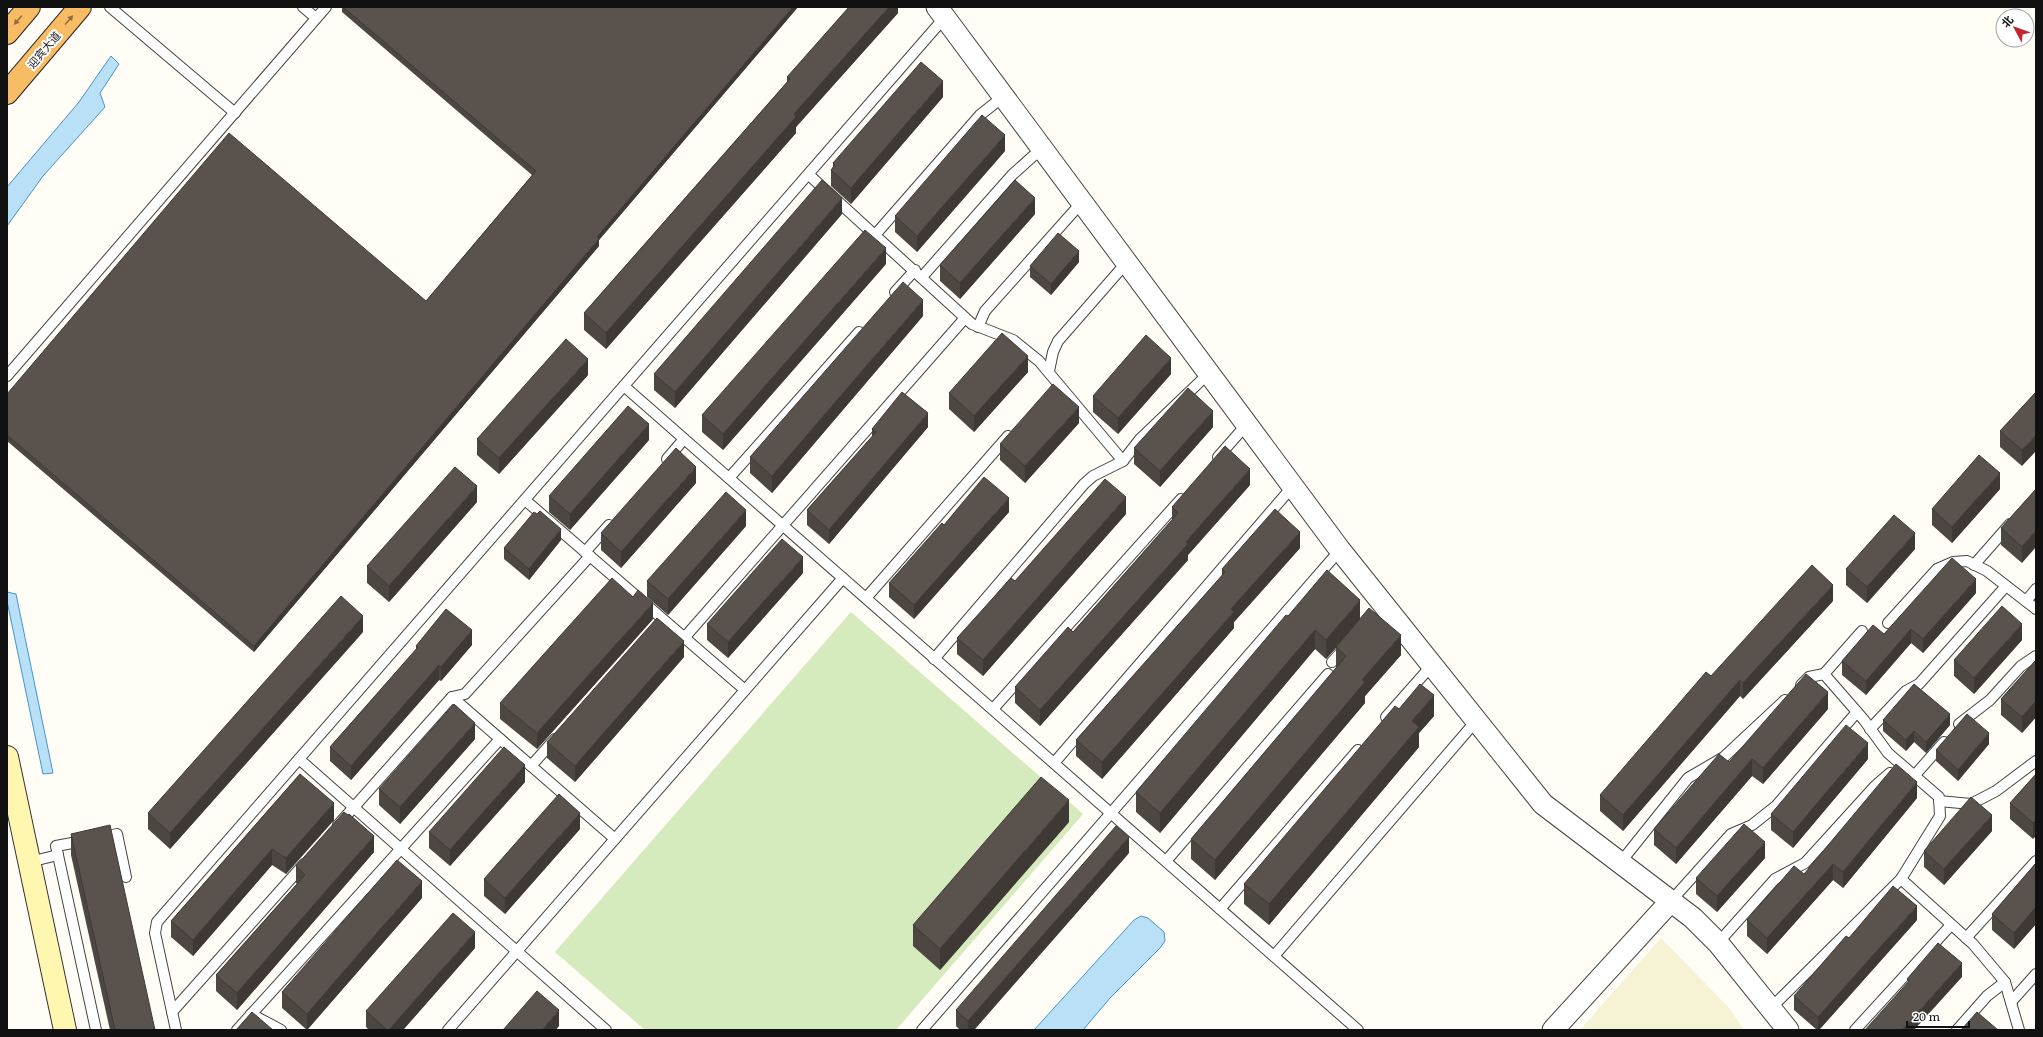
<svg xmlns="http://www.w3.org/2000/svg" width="2043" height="1037" viewBox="0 0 2043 1037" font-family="Literata,'Noto Sans SC',serif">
<rect width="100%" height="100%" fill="#fffdf5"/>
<path fill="#f6f3d4" d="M 1661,938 L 1729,1008 L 1744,1030 L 1580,1030 Z"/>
<path fill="#d5ebbd" d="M 851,612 L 1083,814 L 896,1030 L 645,1030 L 555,952 Z"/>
<g fill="#b9e0f7" stroke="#3f96cf">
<path d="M 111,56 L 119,64 L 100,93 L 105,107 L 43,176 L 7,226 L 7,187 L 79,102 Z"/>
<path d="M 7,592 L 16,594 L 53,773 L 43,774 L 7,601 Z"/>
<path d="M 1141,916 L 1148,918 L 1164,932 L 1165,941 L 1160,948 L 1110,998 L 1083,1030 L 1034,1030 L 1134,920 Z"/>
</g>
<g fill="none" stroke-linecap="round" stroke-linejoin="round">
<g stroke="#444" stroke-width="12">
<g id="service">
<path d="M 110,7 L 235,113"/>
<path d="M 303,7 L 316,18"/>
<path d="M 809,175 L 972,324 L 1013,340 L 1039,361 L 1123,461"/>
<path d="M 875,235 L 980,115 L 1004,96"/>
<path d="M 922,277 L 1012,175 L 1042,148"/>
<path d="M 895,292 L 915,270"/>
<path d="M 978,327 L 985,311 L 1082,202"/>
<path d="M 1049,371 L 1053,352 L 1058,341 L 1127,262"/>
<path d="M 7,376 L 326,7"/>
<path d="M 625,387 L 1358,1030"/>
<path d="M 1218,457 L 1247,424"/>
<path d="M 667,459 L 684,439"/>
<path d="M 729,478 L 859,332"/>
<path d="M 525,500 L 745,690"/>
<path d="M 585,552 L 609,525"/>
<path d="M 1974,565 L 2010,524"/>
<path d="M 866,598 L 1008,436"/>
<path d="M 2026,601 L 2036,589"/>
<path d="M 1888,623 L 1937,569 L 1953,562 L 1967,561 L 1987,571 L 2036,609"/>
<path d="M 684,638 L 965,318"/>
<path d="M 934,659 L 1084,484 L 1093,476 L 1123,461 L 1140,439 L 1209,373"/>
<path d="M 1332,662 L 1344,649"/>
<path d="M 1824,674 L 1862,631"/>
<path d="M 452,697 L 615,839"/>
<path d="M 993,709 L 1181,499"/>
<path d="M 1386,717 L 1432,665"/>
<path d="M 1959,724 L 1990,700 L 2021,666 L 2036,656"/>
<path d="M 1870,729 L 1906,691 L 1919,684 L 2006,586"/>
<path d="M 299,759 L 606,1030"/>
<path d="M 1054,763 L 1293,486"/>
<path d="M 531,766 L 555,739"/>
<path d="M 1915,775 L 1944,742"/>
<path d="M 1939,801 L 1971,804 L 1996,791 L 2036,761"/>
<path d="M 338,825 L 452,697 L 465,694 L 590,556"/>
<path d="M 99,838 L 117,834 L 126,877"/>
<path d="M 83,841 L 56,846 L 96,1030"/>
<path d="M 1166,861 L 1328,674"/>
<path d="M 29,862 L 58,855"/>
<path d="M 1620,863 L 1688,778 L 1724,757 L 1785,700"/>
<path d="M 1901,879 L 1973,944 L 2005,982 L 2019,1030"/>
<path d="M 1670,902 L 1731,834 L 1752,825 L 1776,806 L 1857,712"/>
<path d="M 1220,909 L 1358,750"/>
<path d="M 1966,938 L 2036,861"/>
<path d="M 1718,943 L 1775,879 L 1805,863 L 1875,786 L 1890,773"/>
<path d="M 1274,956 L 1476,721"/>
<path d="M 2011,1002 L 2036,974"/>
<path d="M 1771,1008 L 1901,879 L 1940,816 L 1939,797 L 1888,753 L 1864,720 L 1824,674 L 1809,677 L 1801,685"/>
<path d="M 172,1012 L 304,864"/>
<path d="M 251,1014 L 281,1030"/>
<path d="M 176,1030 L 155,933 L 157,922 L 945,17"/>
<path d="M 237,1030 L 500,739"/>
<path d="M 448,1030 L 843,578"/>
<path d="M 922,1030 L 1340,550"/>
<path d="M 1855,1030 L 1951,925"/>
<path d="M 1957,1030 L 1987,996 L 2005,982"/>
</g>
</g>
<g stroke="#444" stroke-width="23">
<g id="minor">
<path d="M 937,7 L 1340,550 L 1543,804 L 1693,918 L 1718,943 L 1788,1030"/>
<path d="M 1553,1030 L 1670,902"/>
</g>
</g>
<g stroke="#333" stroke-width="24">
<path id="secondary" d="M 7,757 L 65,1030"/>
</g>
<g stroke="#222" stroke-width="24">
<g id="trunk">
<path d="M 7,33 L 29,7"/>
<path d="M 7,93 L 80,7"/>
</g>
</g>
<use href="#service" stroke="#fff" stroke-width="10"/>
<use href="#minor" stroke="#fff" stroke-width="21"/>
<use href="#secondary" stroke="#fff6b0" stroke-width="22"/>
<use href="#trunk" stroke="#f7bc64" stroke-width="22"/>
</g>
<g fill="#4d4742">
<path d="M 342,7 L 798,7 L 599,240 L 599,246 L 254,652 L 7,441 L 7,394 L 426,301 L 532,175 L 342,12 Z"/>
<path d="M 898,7 L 898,13 L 796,127 L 796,133 L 606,349 L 584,330 L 584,313 L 787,82 L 787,77 Z"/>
<path d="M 943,97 L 851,204 L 831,186 L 831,170 L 833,167 L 833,163 Z"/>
<path d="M 1005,151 L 917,252 L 895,232 L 895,216 Z"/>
<path d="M 842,214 L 675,408 L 654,390 L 654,374 Z"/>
<path d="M 1035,214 L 960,299 L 940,281 L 940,265 Z"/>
<path d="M 1079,262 L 1051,295 L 1030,277 L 1030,266 Z"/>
<path d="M 886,264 L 723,450 L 702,432 L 702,415 Z"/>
<path d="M 923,316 L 772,493 L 750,473 L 750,457 Z"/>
<path d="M 1028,372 L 974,432 L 949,409 L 949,393 Z"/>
<path d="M 1171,374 L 1118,434 L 1093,412 L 1093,396 Z"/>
<path d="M 588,375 L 499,474 L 477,455 L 477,439 Z"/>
<path d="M 2036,392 L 2022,466 L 2000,447 L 2000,431 Z"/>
<path d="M 1079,423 L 1025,483 L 1000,460 L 1000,444 Z"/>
<path d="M 928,427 L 829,544 L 807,525 L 807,510 L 872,437 L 872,429 Z"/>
<path d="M 1213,427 L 1160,487 L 1134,464 L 1134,448 Z"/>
<path d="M 649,440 L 570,530 L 549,512 L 549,496 Z"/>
<path d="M 696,483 L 621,568 L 601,550 L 601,533 Z"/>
<path d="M 1250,485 L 1188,555 L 1188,560 L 1040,726 L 1015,703 L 1015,687 L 1073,632 L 1172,520 L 1172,507 Z"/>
<path d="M 2000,489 L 1952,543 L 1932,525 L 1932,509 Z"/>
<path d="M 2036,489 L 2022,563 L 2001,545 L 2001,528 Z"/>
<path d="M 477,502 L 389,602 L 367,583 L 367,566 Z"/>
<path d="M 1009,512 L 914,619 L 889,597 L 889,583 L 944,525 Z"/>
<path d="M 1126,514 L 983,676 L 957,654 L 957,638 L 1015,581 Z"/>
<path d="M 746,526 L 668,615 L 647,597 L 647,581 Z"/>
<path d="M 561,540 L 529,580 L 504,559 L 504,548 Z"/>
<path d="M 1300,548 L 1234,622 L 1234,628 L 1102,779 L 1076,756 L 1076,740 L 1222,576 L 1222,569 Z"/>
<path d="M 1915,549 L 1867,603 L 1846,585 L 1846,569 Z"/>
<path d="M 803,573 L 728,658 L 707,640 L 707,624 Z"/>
<path d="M 1976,593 L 1923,653 L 1911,643 L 1866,695 L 1842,675 L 1842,661 L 1884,634 Z"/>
<path d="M 1833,601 L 1743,699 L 1740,696 L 1623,831 L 1600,811 L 1600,795 L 1711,676 Z"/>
<path d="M 1288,616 L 1360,619 L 1401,655 L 1365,696 L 1365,703 L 1215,880 L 1191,859 L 1191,839 L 1336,668 L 1336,648 L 1326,659 L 1315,649 L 1160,833 L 1136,812 L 1136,792 Z"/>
<path d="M 653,619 L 537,749 L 500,719 L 500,703 Z"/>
<path d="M 363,632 L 170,849 L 148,829 L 148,813 Z"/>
<path d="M 2022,640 L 1974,694 L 1954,676 L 1954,660 Z"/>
<path d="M 472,645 L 441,681 L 439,680 L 351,780 L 330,761 L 330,747 L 416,650 L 416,646 Z"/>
<path d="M 684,657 L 575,782 L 547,758 L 547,742 Z"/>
<path d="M 2036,660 L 2036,717 L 2022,733 L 2001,715 L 2001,699 Z"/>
<path d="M 1399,709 L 1434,716 L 1419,733 L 1419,747 L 1269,925 L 1244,904 L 1244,884 Z"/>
<path d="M 1828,709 L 1763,784 L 1752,776 L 1676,864 L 1654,845 L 1654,829 L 1729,762 Z"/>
<path d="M 1883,720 L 1950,725 L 1926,753 L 1914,742 L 1906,751 L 1883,731 Z"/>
<path d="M 475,739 L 400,824 L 379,805 L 379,789 Z"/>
<path d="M 1989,744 L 1958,781 L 1936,761 L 1936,750 Z"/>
<path d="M 1868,759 L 1793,848 L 1771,830 L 1771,814 Z"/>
<path d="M 300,774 L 334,820 L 286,874 L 272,865 L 193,956 L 171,937 L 171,921 Z"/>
<path d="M 2036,774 L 2033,839 L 2010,819 L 2010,803 Z"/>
<path d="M 525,782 L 450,866 L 429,848 L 429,832 Z"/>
<path d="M 1917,798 L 1843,888 L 1833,880 L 1767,954 L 1747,936 L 1747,920 L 1804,874 Z"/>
<path d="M 1069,822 L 940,970 L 913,946 L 913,925 Z"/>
<path d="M 580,829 L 505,914 L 484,896 L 484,879 Z"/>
<path d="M 1992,831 L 1944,885 L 1924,867 L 1924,851 Z"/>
<path d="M 71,834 L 155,1030 L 110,1030 L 71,855 Z"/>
<path d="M 374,852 L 237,1010 L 216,991 L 216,975 L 297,884 L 296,883 L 296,866 Z"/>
<path d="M 1129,853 L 974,1030 L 960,1030 L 956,1026 L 956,1010 Z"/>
<path d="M 1765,858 L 1717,912 L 1696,894 L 1696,878 Z"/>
<path d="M 2036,863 L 2036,924 L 2014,949 L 1992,930 L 1992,914 Z"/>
<path d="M 422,898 L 307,1030 L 282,1008 L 282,992 Z"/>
<path d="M 1917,920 L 1819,1030 L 1817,1030 L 1794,1010 L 1794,996 Z"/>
<path d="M 475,948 L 403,1030 L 369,1030 L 366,1027 L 366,1011 Z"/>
</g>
<g fill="#3f3936">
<path d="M 793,7 L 798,7 L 599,240 L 599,246 L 254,652 L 254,646 L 597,237 Z"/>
<path d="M 889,7 L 898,7 L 898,13 L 796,127 L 796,133 L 606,349 L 606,333 L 794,114 Z"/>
<path d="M 943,81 L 943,97 L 851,204 L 851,188 Z"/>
<path d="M 1005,135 L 1005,151 L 917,252 L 917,236 Z"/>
<path d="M 842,198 L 842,214 L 675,408 L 675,392 Z"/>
<path d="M 1035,198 L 1035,214 L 960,299 L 960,283 Z"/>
<path d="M 886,248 L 886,264 L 723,450 L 723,434 Z"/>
<path d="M 1079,251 L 1079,262 L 1051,295 L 1051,284 Z"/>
<path d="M 923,300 L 923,316 L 772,493 L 772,476 Z"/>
<path d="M 1028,356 L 1028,372 L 974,432 L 974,416 Z"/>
<path d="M 1171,358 L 1171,374 L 1118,434 L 1118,418 Z"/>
<path d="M 588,359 L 588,375 L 499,474 L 499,458 Z"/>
<path d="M 1079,407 L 1079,423 L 1025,483 L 1025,466 Z"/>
<path d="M 1213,411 L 1213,427 L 1160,487 L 1160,471 Z"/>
<path d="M 928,413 L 928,427 L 829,544 L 829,530 Z"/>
<path d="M 649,424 L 649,440 L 570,530 L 570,514 Z"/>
<path d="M 2036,435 L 2036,451 L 2022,466 L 2022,450 Z"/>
<path d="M 696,467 L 696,483 L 621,568 L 621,552 Z"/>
<path d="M 1250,469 L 1250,485 L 1188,555 L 1188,560 L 1040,726 L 1040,710 L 1186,542 Z"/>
<path d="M 2000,473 L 2000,489 L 1952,543 L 1952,527 Z"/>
<path d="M 477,486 L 477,502 L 389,602 L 389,586 Z"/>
<path d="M 1126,497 L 1126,514 L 983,676 L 983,660 Z"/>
<path d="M 1009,498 L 1009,512 L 914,619 L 914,605 Z"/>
<path d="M 746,510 L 746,526 L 668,615 L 668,599 Z"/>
<path d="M 561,529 L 561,540 L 529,580 L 529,569 Z"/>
<path d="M 2036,530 L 2036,547 L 2022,563 L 2022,547 Z"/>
<path d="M 1300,532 L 1300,548 L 1234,622 L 1234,628 L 1102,779 L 1102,762 L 1231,609 Z"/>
<path d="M 1915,533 L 1915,549 L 1867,603 L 1867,587 Z"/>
<path d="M 803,557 L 803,573 L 728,658 L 728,642 Z"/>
<path d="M 1976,579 L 1976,593 L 1923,653 L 1923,639 Z"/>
<path d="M 1833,585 L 1833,601 L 1743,699 L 1743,683 Z"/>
<path d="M 1360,600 L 1360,620 L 1326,659 L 1326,640 Z"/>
<path d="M 653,603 L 653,619 L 537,749 L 537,733 Z"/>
<path d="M 363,616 L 363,632 L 170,849 L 170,833 Z"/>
<path d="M 2022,624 L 2022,640 L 1974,694 L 1974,678 Z"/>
<path d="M 1911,629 L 1911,643 L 1866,695 L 1866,681 Z"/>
<path d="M 472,630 L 472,645 L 441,681 L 441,667 Z"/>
<path d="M 1315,630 L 1315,649 L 1160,833 L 1160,813 Z"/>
<path d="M 1401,635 L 1401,655 L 1365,696 L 1365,703 L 1215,880 L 1215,860 L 1362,680 Z"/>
<path d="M 684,641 L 684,657 L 575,782 L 575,766 Z"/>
<path d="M 439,665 L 439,680 L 351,780 L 351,766 Z"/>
<path d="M 1740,680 L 1740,696 L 1623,831 L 1623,815 Z"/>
<path d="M 1828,692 L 1828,709 L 1763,784 L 1763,768 Z"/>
<path d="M 1434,695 L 1434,716 L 1419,733 L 1419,747 L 1269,925 L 1269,904 L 1412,721 Z"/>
<path d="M 2036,701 L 2036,717 L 2022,733 L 2022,717 Z"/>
<path d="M 1950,714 L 1950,725 L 1926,753 L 1926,742 Z"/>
<path d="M 475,723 L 475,739 L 400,824 L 400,807 Z"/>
<path d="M 1914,731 L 1914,742 L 1906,751 L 1906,740 Z"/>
<path d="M 1989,733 L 1989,744 L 1958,781 L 1958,770 Z"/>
<path d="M 1868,743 L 1868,759 L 1793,848 L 1793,832 Z"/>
<path d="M 1752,759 L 1752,776 L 1676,864 L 1676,848 Z"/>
<path d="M 525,765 L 525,782 L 450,866 L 450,850 Z"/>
<path d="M 1917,782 L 1917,798 L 1843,888 L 1843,872 Z"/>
<path d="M 1069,800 L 1069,822 L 940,970 L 940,949 Z"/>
<path d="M 334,803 L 334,820 L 286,874 L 286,858 Z"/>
<path d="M 580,813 L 580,829 L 505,914 L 505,898 Z"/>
<path d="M 1992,815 L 1992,831 L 1944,885 L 1944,869 Z"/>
<path d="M 2036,820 L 2036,836 L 2033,839 L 2033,823 Z"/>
<path d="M 374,836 L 374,852 L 237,1010 L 237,993 Z"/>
<path d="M 1129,837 L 1129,853 L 974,1030 L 968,1030 L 968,1021 Z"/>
<path d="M 1765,842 L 1765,858 L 1717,912 L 1717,896 Z"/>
<path d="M 272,849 L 272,865 L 193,956 L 193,940 Z"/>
<path d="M 1833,864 L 1833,880 L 1767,954 L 1767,938 Z"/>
<path d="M 422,881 L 422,898 L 307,1030 L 307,1014 Z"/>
<path d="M 1917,906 L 1917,920 L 1819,1030 L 1818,1030 L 1818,1017 Z"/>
<path d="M 2036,907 L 2036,924 L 2014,949 L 2014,933 Z"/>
<path d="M 475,932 L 475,948 L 403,1030 L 389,1030 Z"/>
<path d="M 1962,963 L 1962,977 L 1914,1030 L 1902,1030 Z"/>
<path d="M 559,1010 L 559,1026 L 556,1030 L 542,1030 Z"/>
</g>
<g fill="#5a524d" stroke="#3f3936">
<path d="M 343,7 L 793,7 L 597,237 L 599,239 L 254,646 L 7,435 L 7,394 L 229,133 L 426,301 L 536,171 Z"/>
<path d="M 849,7 L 889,7 L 794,114 L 796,117 L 606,333 L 584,313 L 790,79 L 787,77 Z"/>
<path d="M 921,62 L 943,81 L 851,188 L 831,170 L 835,165 L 833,163 Z"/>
<path d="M 982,115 L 1005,135 L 917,236 L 895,216 Z"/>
<path d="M 822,180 L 842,198 L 675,392 L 654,374 Z"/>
<path d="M 1015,180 L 1035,198 L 960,283 L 940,265 Z"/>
<path d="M 865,230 L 886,248 L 723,434 L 702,415 Z"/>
<path d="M 1058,233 L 1079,251 L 1051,284 L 1030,266 Z"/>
<path d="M 903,282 L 923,300 L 772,476 L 750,457 Z"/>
<path d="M 1002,333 L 1028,356 L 974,416 L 949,393 Z"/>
<path d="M 1146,335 L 1171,358 L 1118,418 L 1093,396 Z"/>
<path d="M 566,339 L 588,359 L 499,458 L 477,439 Z"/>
<path d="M 1053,384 L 1079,407 L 1025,466 L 1000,444 Z"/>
<path d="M 1188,388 L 1213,411 L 1160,471 L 1134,448 Z"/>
<path d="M 902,392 L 928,413 L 829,530 L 807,510 L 876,432 L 872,429 Z"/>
<path d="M 2036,392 L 2036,435 L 2022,450 L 2000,431 Z"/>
<path d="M 628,406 L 649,424 L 570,514 L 549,496 Z"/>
<path d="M 1225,446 L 1250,469 L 1186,542 L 1188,544 L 1040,710 L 1015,687 L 1068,627 L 1073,632 L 1178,513 L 1172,507 Z"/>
<path d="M 676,448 L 696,467 L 621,552 L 601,533 Z"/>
<path d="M 1979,455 L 2000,473 L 1952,527 L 1932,509 Z"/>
<path d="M 455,467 L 477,486 L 389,586 L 367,566 Z"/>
<path d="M 984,477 L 1009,498 L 914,605 L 889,583 L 942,523 L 944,525 Z"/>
<path d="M 1105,479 L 1126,497 L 983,660 L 957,638 L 1011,578 L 1015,581 Z"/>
<path d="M 2036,489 L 2036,530 L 2022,547 L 2001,528 Z"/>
<path d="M 726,492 L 746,510 L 668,599 L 647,581 Z"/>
<path d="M 1275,509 L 1300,532 L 1231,609 L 1234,612 L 1102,762 L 1076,740 L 1225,572 L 1222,569 Z"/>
<path d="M 540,511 L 561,529 L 529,569 L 504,548 L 534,512 L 537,514 Z"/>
<path d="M 1894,515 L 1915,533 L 1867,587 L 1846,569 Z"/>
<path d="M 782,539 L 803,557 L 728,642 L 707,624 Z"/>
<path d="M 1952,558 L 1976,579 L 1923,639 L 1911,629 L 1866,681 L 1842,661 L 1873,625 L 1884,634 Z"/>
<path d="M 1812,565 L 1833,585 L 1743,683 L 1740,680 L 1623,815 L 1600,795 L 1706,672 L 1711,676 Z"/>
<path d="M 1327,570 L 1360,600 L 1326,640 L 1315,630 L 1160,813 L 1136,792 L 1286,615 L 1288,616 Z"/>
<path d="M 612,578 L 633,597 L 638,590 L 653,603 L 537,733 L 500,703 Z"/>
<path d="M 341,596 L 363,616 L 170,833 L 148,813 Z"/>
<path d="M 2002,606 L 2022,624 L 1974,678 L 1954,660 Z"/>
<path d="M 1369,608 L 1401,635 L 1362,680 L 1365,682 L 1215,860 L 1191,839 L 1346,656 L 1336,647 Z"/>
<path d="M 446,609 L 472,630 L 441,667 L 439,665 L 351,766 L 330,747 L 418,647 L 416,646 Z"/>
<path d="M 657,618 L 684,641 L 575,766 L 547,742 Z"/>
<path d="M 2036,660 L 2036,701 L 2022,717 L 2001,699 Z"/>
<path d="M 1806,674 L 1828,692 L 1763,768 L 1752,759 L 1676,848 L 1654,829 L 1719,754 L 1729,762 Z"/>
<path d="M 1420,684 L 1434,695 L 1412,721 L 1419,727 L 1269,904 L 1244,884 L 1395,706 L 1399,709 Z"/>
<path d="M 1914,684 L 1950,714 L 1926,742 L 1914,731 L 1906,740 L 1883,720 Z"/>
<path d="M 454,704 L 475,723 L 400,807 L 379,789 Z"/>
<path d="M 1967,714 L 1989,733 L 1958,770 L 1936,750 Z"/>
<path d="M 1846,725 L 1868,743 L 1793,832 L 1771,814 Z"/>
<path d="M 504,747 L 525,765 L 450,850 L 429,832 Z"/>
<path d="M 1896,764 L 1917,782 L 1843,872 L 1833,864 L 1767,938 L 1747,920 L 1794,866 L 1804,874 Z"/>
<path d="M 300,774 L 334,803 L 286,858 L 272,849 L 193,940 L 171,921 Z"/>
<path d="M 2036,774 L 2036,820 L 2033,823 L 2010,803 Z"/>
<path d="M 1041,777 L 1069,800 L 940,949 L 913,925 Z"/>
<path d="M 559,794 L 580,813 L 505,898 L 484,879 Z"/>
<path d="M 1971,797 L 1992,815 L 1944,869 L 1924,851 Z"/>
<path d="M 344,812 L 348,815 L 349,814 L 374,836 L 237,993 L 216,975 L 305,875 L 296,866 Z"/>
<path d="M 1744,824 L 1765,842 L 1717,896 L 1696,878 Z"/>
<path d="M 110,825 L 155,1030 L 115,1030 L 71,834 Z"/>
<path d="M 1116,826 L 1129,837 L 968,1021 L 956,1010 Z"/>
<path d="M 397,860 L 422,881 L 307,1014 L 282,992 Z"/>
<path d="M 2036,863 L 2036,907 L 2014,933 L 1992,914 Z"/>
<path d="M 1893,886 L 1917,906 L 1818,1017 L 1794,996 L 1846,936 L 1849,938 Z"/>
<path d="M 453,913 L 475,932 L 389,1030 L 387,1030 L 366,1011 Z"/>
<path d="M 1938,943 L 1962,963 L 1902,1030 L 1865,1030 L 1909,981 L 1907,979 Z"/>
<path d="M 537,991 L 559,1010 L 542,1030 L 503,1030 Z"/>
<path d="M 252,1012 L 273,1030 L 236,1030 Z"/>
<path d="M 1977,1012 L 1998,1030 L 1961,1030 Z"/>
</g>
<defs><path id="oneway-solid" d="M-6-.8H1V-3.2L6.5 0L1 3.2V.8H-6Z"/></defs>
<g fill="#906f3f">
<use href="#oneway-solid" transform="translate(18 20) rotate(130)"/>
<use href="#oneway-solid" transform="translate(69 20) rotate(-50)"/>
</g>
<g text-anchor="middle" stroke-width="4" stroke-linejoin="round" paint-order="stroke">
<g font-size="11" fill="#111" stroke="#fff">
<text transform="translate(44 50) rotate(-50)" y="4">迎宾大道</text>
</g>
</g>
<rect width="2043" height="1037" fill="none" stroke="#111111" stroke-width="16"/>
<g transform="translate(2015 28) rotate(311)"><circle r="19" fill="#ffffff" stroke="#a0a0a0"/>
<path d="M0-3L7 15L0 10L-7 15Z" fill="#c4262e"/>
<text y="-6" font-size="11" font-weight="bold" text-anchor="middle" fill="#111111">北</text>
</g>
<path d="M1907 1021v6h62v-6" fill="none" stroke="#111111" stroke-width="2"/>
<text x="1913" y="1021" font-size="12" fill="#111111" stroke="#ffffff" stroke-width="3" paint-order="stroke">20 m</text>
</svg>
